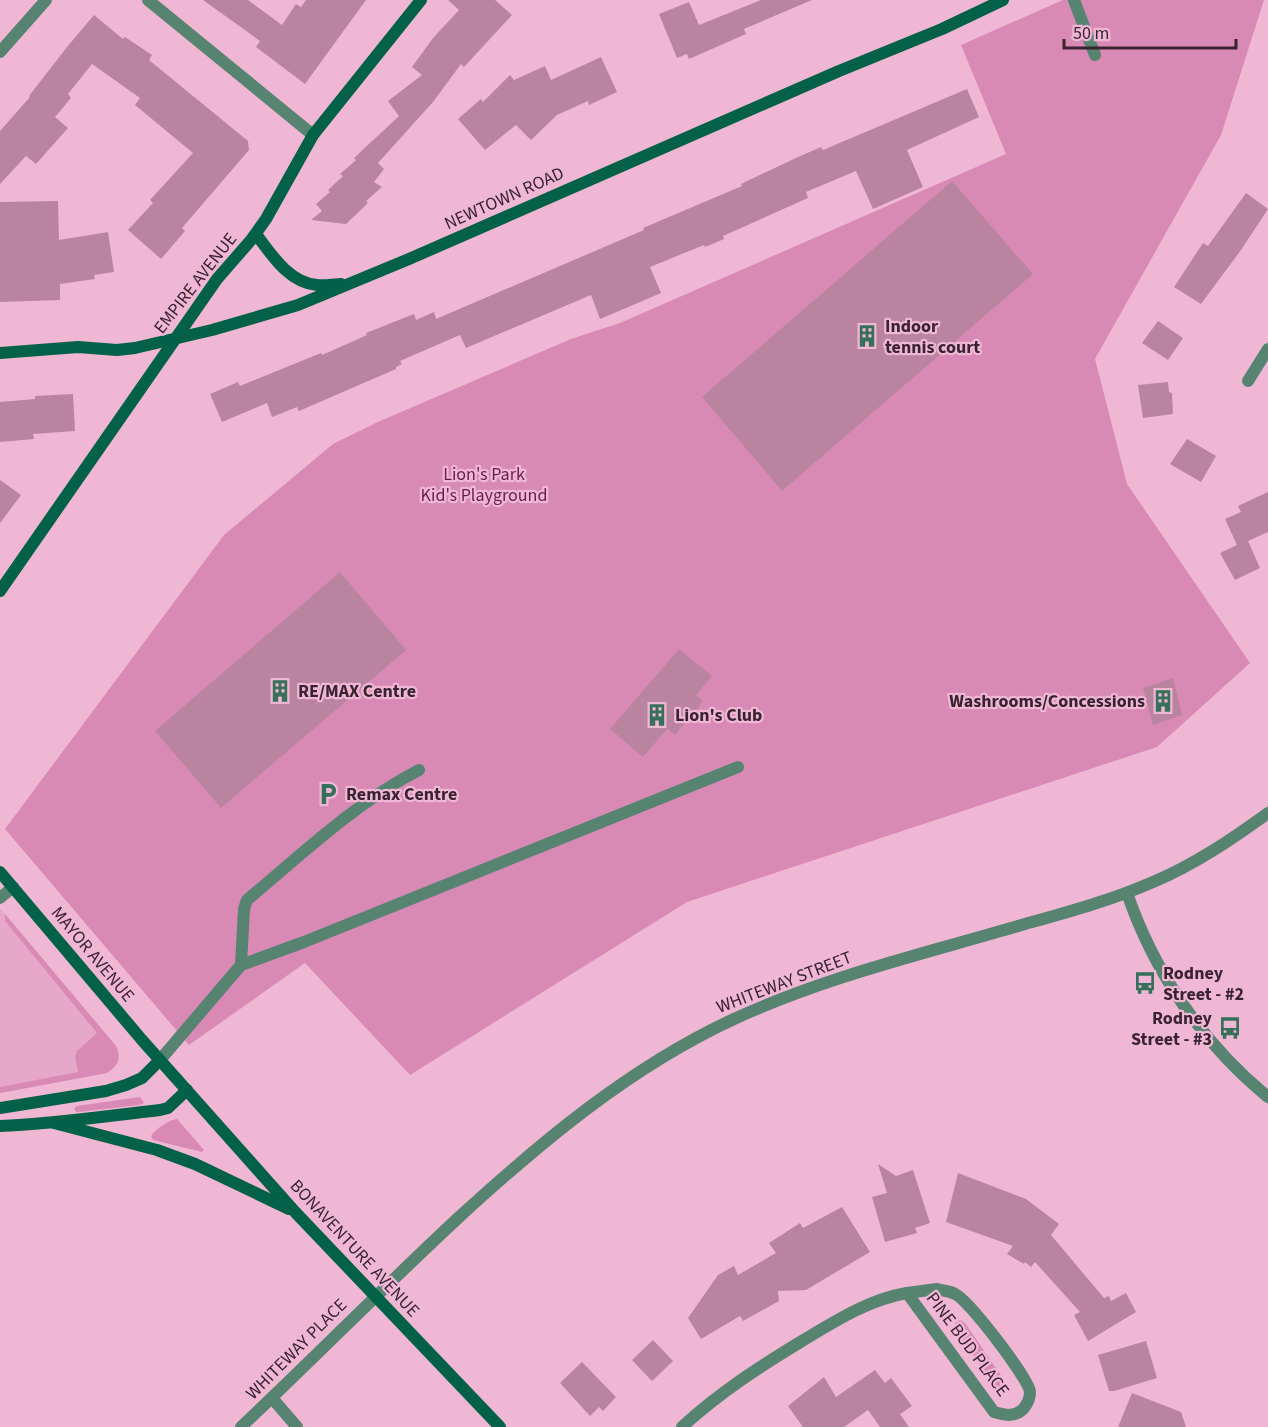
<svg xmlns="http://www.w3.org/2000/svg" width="1268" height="1427" viewBox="0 0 1268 1427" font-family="'Source Sans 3',sans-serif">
<rect width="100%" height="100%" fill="#f0b7d5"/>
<path fill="#e7a7c9" d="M 0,908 L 116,1046 L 119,1056 L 118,1061 L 107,1073 L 0,1093 Z"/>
<g fill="#d88ab5">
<path d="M 1063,0 L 1264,0 L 1221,135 L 1095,359 L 1127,484 L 1250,663 L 1157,747 L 687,902 L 410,1075 L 305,963 L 189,1045 L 5,829 L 224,535 L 333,444 L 380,421 L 571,339 L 620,323 L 1006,154 L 961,45 Z"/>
<path d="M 5,914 L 116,1046 C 122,1058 118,1066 107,1073 L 0,1093 L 0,1087 L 78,1072 L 75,1056 L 77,1051 L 97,1033 L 5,921 Z"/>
<path d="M 140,1097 L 144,1103 L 140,1105 L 78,1112 L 76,1112 L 74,1108 L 77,1106 Z"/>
<path d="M 177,1119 L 204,1150 L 202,1152 L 153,1140 L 151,1136 C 156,1129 168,1120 177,1119 Z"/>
<path d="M 960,1320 L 965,1323 L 1004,1380 L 1005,1385 L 999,1388 L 993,1385 L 955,1328 L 955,1323 Z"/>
</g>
<g fill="#ba84a1">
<path d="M 203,0 L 248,0 L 282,25 L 296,4 L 301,7 L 306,0 L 366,0 L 305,84 L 256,47 L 260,41 Z"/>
<path d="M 448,0 L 495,0 L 512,15 L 464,67 L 461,64 L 433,102 L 378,163 L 384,169 L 374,182 L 382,187 L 366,201 L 368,203 L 346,224 L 311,220 L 322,211 L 316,204 L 330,192 L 328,190 L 343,176 L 340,174 L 356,160 L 354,158 L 399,116 L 388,101 L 422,75 L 412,67 L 433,38 L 459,10 Z"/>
<path d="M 761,0 L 812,0 L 744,29 L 746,34 L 689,59 L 687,54 L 677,58 L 659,14 L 689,2 L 699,25 Z"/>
<path d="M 94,15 L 123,39 L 125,37 L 152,55 L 149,60 L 248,141 L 249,150 L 182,228 L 185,231 L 161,259 L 128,230 L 153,203 L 150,200 L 193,153 L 135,105 L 140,98 L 92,64 L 68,94 L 71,98 L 55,117 L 68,128 L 36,164 L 26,156 L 0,184 L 0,131 L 30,97 L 29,96 L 67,47 Z"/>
<path d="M 601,57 L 617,92 L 589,105 L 588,101 L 557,115 L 531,140 L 516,125 L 485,150 L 458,119 L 481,99 L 483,102 L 510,75 L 514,80 L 545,66 L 551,80 Z"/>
<path d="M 967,89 L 979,117 L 907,150 L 923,187 L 873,209 L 856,171 L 806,192 L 808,198 L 723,236 L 724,239 L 705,247 L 704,245 L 650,267 L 661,293 L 626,308 L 600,319 L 591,295 L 466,348 L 460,335 L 400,361 L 402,364 L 396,367 L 396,369 L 299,411 L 297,407 L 272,417 L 267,403 L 222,422 L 210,394 L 238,382 L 240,386 L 321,353 L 322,355 L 367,335 L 366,333 L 414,314 L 416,320 L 434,312 L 436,319 L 644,230 L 643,228 L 742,186 L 741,184 L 798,157 L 821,147 L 823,150 Z"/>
<path d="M 952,181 L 1033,274 L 782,491 L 702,397 Z"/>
<path d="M 1246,193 L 1268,209 L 1241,250 L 1201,304 L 1174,287 L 1203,243 L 1208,246 Z"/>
<path d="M 58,201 L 59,240 L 108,232 L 114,272 L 94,275 L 95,279 L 60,284 L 60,300 L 0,302 L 0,202 Z"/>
<path d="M 1158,321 L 1183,338 L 1168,360 L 1142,343 Z"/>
<path d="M 1168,382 L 1169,392 L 1172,393 L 1173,414 L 1143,418 L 1138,385 Z"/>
<path d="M 73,394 L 75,431 L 33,434 L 34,439 L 0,442 L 0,402 L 35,399 L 35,396 Z"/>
<path d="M 1187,439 L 1216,456 L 1201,482 L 1170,464 Z"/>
<path d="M 0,480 L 21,495 L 0,523 Z"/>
<path d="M 1268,492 L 1268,532 L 1248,541 L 1260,568 L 1235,580 L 1220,553 L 1237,545 L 1225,519 L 1241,512 L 1238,506 Z"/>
<path d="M 340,572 L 406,650 L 221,808 L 155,731 Z"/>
<path d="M 679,649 L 712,676 L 696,695 L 703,701 L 675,735 L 667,729 L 643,757 L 610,729 Z"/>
<path d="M 1173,678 L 1182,715 L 1153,725 L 1143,688 Z"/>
<path d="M 878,1164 L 896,1176 L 913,1170 L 930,1223 L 915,1228 L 917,1233 L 885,1242 L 872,1197 L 887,1193 Z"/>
<path d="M 958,1173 L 1026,1199 L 1059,1224 L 1051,1235 L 1104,1298 L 1109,1296 L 1111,1301 L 1126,1293 L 1136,1312 L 1088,1341 L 1074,1315 L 1080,1312 L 1035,1262 L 1031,1267 L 1025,1262 L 1024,1264 L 1007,1254 L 1013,1246 L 946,1222 Z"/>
<path d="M 842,1207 L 870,1252 L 806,1290 L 778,1291 L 779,1301 L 743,1321 L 740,1316 L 701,1339 L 688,1318 L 718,1275 L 734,1266 L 738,1275 L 776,1253 L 769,1243 L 800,1223 L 803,1228 Z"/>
<path d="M 653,1340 L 673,1361 L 652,1381 L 632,1360 Z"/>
<path d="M 1146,1341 L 1157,1378 L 1114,1391 L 1109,1391 L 1098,1355 Z"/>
<path d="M 582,1362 L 616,1397 L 603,1411 L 599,1407 L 590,1416 L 560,1383 Z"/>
<path d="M 875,1370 L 885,1383 L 891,1378 L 912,1406 L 900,1414 L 909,1427 L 880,1427 L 868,1410 L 844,1427 L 803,1427 L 788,1406 L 824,1377 L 836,1397 Z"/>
<path d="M 1132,1393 L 1181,1412 L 1186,1427 L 1118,1427 Z"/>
</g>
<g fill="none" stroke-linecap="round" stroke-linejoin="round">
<g stroke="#568471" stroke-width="12">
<path d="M 1074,0 L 1095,55"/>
<path d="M 0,898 L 13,887"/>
<path d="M 241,965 L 244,909 L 247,900 C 302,854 355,803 419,770"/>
<path d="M 160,1060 L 241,965 L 304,942 L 738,767"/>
<path d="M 272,1398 L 297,1427"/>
</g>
<g stroke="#568471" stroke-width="12">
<path d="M 148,0 L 313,135"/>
<path d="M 0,52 L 46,0"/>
<path d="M 1248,381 L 1268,349"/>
<path d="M 1127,893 C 1154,972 1203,1044 1268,1097"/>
<path d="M 937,1289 C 943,1291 950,1291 955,1294 C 968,1299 1029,1379 1030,1392 C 1030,1399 1028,1403 1024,1408 C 1015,1418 1005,1415 994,1412 L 907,1293 Z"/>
<path d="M 241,1427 C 314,1358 384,1287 457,1219 C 541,1142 630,1067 734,1019 C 827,976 927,953 1025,924 C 1068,912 1112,900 1153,882 C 1194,865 1232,839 1268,813"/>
<path d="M 682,1427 C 719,1393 759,1367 802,1341 C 835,1321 870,1299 907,1293"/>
</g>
<g stroke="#036147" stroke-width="12">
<path d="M 256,234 C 271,254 289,283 317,285 C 325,286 334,284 341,284"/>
<path d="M 0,353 L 78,347 L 117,350 L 135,348 L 212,330 L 298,305 L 409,259 L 839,71 L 942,29 L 1003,0"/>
<path d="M 0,591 L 217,279 L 251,240 L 266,219 L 313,135 L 421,0"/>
<path d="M 0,872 L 142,1040 L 296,1213 L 500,1427"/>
<path d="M 0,1108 L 106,1091 L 126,1085 L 142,1078 L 160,1060"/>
<path d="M 54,1123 L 157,1150 L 195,1164 L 289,1209"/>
<path d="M 0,1126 C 54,1124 106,1116 160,1110 L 168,1108 L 187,1090"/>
</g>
</g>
<defs>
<g id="building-bare" transform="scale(1.8)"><path d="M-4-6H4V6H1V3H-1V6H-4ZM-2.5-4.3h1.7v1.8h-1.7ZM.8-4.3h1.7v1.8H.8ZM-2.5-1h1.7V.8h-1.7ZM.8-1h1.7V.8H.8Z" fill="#36705a" stroke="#f0b7d5" stroke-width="2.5" paint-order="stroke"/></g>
<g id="parking-bare" transform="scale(1.8)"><path d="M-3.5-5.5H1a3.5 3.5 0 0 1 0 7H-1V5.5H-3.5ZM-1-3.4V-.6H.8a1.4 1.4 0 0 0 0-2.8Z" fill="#36705a" stroke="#f0b7d5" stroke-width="2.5" paint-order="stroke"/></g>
<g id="bus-bare" transform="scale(1.8)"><path d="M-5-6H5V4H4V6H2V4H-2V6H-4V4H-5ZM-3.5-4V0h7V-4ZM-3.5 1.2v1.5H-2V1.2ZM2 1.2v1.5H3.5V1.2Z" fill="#36705a" stroke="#f0b7d5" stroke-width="2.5" paint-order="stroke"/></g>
</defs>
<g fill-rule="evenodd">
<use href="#building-bare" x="867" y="336"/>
<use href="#building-bare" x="280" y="691"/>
<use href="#building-bare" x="1163" y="701"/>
<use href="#building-bare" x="657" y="715"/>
<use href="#parking-bare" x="328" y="794"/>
<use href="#bus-bare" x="1145" y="983"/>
<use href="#bus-bare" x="1230" y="1028"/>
</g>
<g text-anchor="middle" stroke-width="4.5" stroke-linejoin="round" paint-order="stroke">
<g font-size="18" fill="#39232f" stroke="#f0b7d5">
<text transform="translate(504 198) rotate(-24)" y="6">NEWTOWN ROAD</text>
<text transform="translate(195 283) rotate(-52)" y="6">EMPIRE AVENUE</text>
<text transform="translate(93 954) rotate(50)" y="6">MAYOR AVENUE</text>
<text transform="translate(784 982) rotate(-21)" y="6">WHITEWAY STREET</text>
<text transform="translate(355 1248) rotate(47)" y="6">BONAVENTURE AVENUE</text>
<text transform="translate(968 1344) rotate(53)" y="6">PINE BUD PLACE</text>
<text transform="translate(296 1349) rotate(-45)" y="6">WHITEWAY PLACE</text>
</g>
<g font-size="18" font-weight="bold" fill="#39232f" stroke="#f0b7d5" text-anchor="start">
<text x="885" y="332">Indoor<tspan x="885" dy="21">tennis court</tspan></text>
<text x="298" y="697">RE/MAX Centre</text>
<text x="1145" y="707" text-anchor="end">Washrooms/Concessions</text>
<text x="675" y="721">Lion's Club</text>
<text x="346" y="800">Remax Centre</text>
<text x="1163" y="979">Rodney<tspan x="1163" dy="21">Street - #2</tspan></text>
<text x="1212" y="1024" text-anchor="end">Rodney<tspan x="1212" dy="21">Street - #3</tspan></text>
</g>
<g font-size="18" fill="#6d194e" stroke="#f0b7d5">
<text x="484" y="480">Lion's Park<tspan x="484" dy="21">Kid's Playground</tspan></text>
</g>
</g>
<path d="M1064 39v9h172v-9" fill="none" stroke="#39232f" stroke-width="3"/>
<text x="1073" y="39" font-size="18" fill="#39232f" stroke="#f0b7d5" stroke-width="4.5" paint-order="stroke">50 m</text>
</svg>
